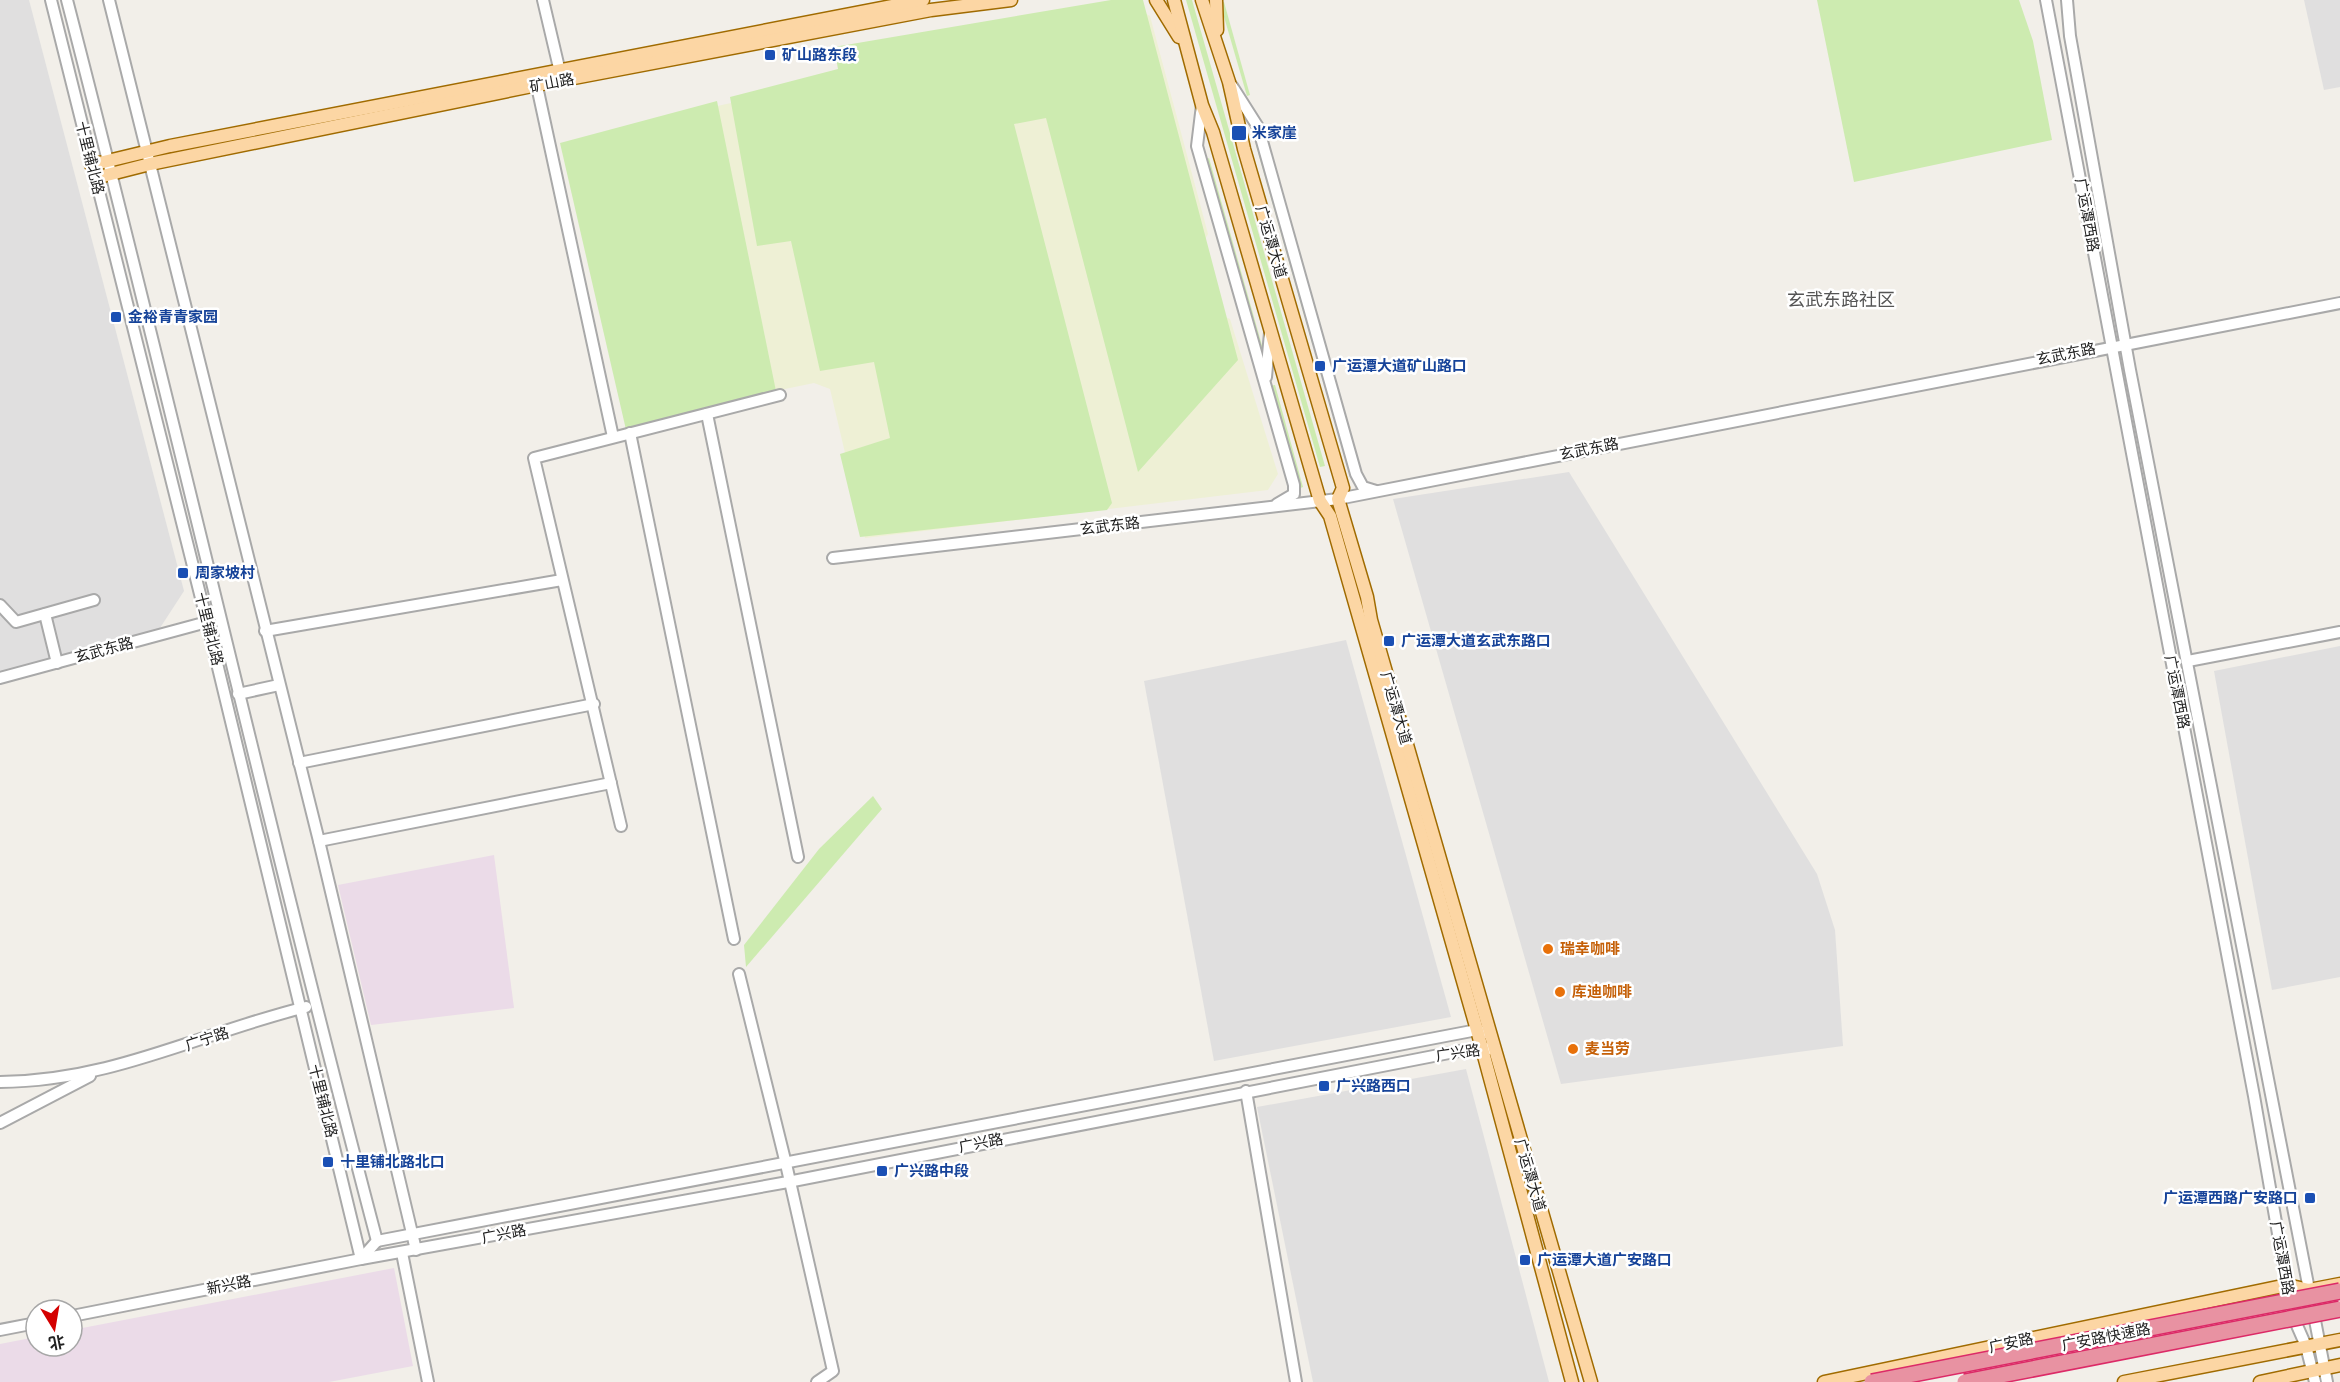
<svg xmlns="http://www.w3.org/2000/svg" width="2340" height="1382" viewBox="0 0 2340 1382" font-family="'Archivo Narrow','Noto Sans SC',sans-serif">
<rect width="100%" height="100%" fill="#f2efe9"/>
<g fill="#e0dfdf">
<path d="M 0,0 L 29,0 L 184,591 L 158,631 L 0,672 Z"/>
<path d="M 2304,0 L 2340,0 L 2340,87 L 2324,90 Z"/>
<path d="M 1569,472 L 1817,874 L 1835,930 L 1843,1046 L 1561,1084 L 1393,499 Z"/>
<path d="M 1346,640 L 1451,1017 L 1214,1061 L 1144,681 Z"/>
<path d="M 2340,646 L 2340,977 L 2272,990 L 2214,671 Z"/>
<path d="M 1466,1069 L 1549,1382 L 1313,1382 L 1257,1107 Z"/>
</g>
<g fill="#ebdbe8">
<path d="M 494,855 L 514,1008 L 371,1025 L 338,885 Z"/>
<path d="M 394,1268 L 413,1366 L 329,1382 L 0,1382 L 0,1344 L 36,1337 L 36,1346 L 72,1346 L 72,1330 Z"/>
</g>
<path fill="#eef0d5" d="M 1136,8 L 1150,16 L 1208,234 L 1192,263 L 1204,308 L 1230,319 L 1278,474 L 1268,490 L 865,538 L 830,389 L 814,383 L 737,399 L 681,114 L 955,54 Z"/>
<g fill="#cdebb0">
<path d="M 1111,0 L 1143,0 L 1238,360 L 1138,472 L 1046,118 L 1014,124 L 1112,503 L 1107,510 L 860,537 L 840,454 L 890,438 L 874,362 L 820,371 L 791,241 L 757,246 L 730,97 L 838,69 L 834,47 Z"/>
<path d="M 1186,0 L 1192,0 L 1325,466 L 1320,467 Z"/>
<path d="M 1817,0 L 2019,0 L 2033,41 L 2052,140 L 1854,182 Z"/>
<path d="M 1224,2 L 1250,95 L 1247,96 L 1220,3 Z"/>
<path d="M 717,101 L 777,396 L 627,434 L 560,143 Z"/>
<path d="M 1260,144 L 1317,342 L 1312,343 L 1256,145 Z"/>
<path d="M 1209,158 L 1263,349 L 1259,351 L 1205,160 Z"/>
<path d="M 1275,385 L 1303,487 L 1298,489 L 1269,386 Z"/>
<path d="M 873,796 L 882,809 L 746,967 L 744,945 L 819,849 Z"/>
</g>
<g fill="none" stroke-linecap="round" stroke-linejoin="round">
<g stroke="#a9a9a9" stroke-width="14">
<g id="minor">
<path d="M 51,0 L 207,622 L 361,1259 L 788,1182 L 1480,1047 L 1489,1049"/>
<path d="M 67,0 C 174,413 268,828 377,1241"/>
<path d="M 109,0 L 319,841 L 416,1250"/>
<path d="M 543,0 L 560,72"/>
<path d="M 2046,0 L 2254,1096 L 2292,1314 L 2306,1346 L 2315,1382"/>
<path d="M 2067,0 L 2070,36 L 2130,370 L 2327,1382"/>
<path d="M 535,77 L 613,437"/>
<path d="M 1232,86 L 1258,127 L 1356,474 L 1363,487 L 1376,491"/>
<path d="M 1202,105 L 1197,146 L 1294,485 L 1294,494 L 1277,504"/>
<path d="M 1266,377 L 1270,333"/>
<path d="M 707,414 L 798,857"/>
<path d="M 630,433 L 734,939"/>
<path d="M 833,558 L 1338,499 L 2340,303"/>
<path d="M 0,605 L 16,622 L 94,600"/>
<path d="M 45,614 L 57,663"/>
<path d="M 265,631 L 562,580"/>
<path d="M 2188,661 L 2340,632"/>
<path d="M 0,678 L 207,622"/>
<path d="M 238,694 L 279,685"/>
<path d="M 299,763 L 594,704"/>
<path d="M 621,826 L 534,458 L 780,395"/>
<path d="M 319,841 L 611,783"/>
<path d="M 739,974 L 786,1164 L 833,1371 L 817,1382"/>
<path d="M 0,1082 C 113,1081 200,1033 306,1007"/>
<path d="M 1246,1091 L 1296,1382"/>
<path d="M 0,1123 L 90,1076"/>
<path d="M 377,1241 L 1477,1030 L 1484,1033"/>
<path d="M 402,1253 L 428,1382"/>
<path d="M 72,1316 L 361,1259 L 377,1241"/>
<path d="M 0,1330 L 36,1323"/>
</g>
</g>
<g stroke="#a06b00" stroke-width="15">
<g id="major">
<path d="M 1156,0 L 1179,37"/>
<path d="M 1174,0 L 1202,105 L 1213,132 L 1320,501 L 1330,516 L 1477,1030 L 1572,1382"/>
<path d="M 1202,0 L 1229,82 L 1244,149 L 1343,488 L 1338,499 L 1367,597 L 1371,620 L 1591,1382"/>
<path d="M 1216,0 L 1217,30"/>
<path d="M 91,165 L 170,146 L 923,0"/>
<path d="M 95,178 L 150,164 L 537,85 L 931,10 L 1011,0"/>
<path d="M 1824,1382 L 2287,1285 L 2309,1290 L 2340,1284"/>
<path d="M 2124,1382 L 2340,1340"/>
<path d="M 2260,1382 L 2340,1365"/>
</g>
</g>
<use href="#minor" stroke="#fff" stroke-width="10"/>
<use href="#major" stroke="#fcd6a4" stroke-width="12"/>
<g stroke="#dc2a67" stroke-width="18" stroke-linecap="butt">
<g id="highway-bridge">
<path d="M 1872,1382 L 2340,1291"/>
<path d="M 1965,1382 L 2340,1309"/>
</g>
</g>
<use href="#highway-bridge" stroke="#e892a2" stroke-width="15"/>
</g>
<g fill="#1a4fb4" stroke="#fff" stroke-width="2">
<rect x="764" y="49" width="12" height="12" rx="3"/>
<rect x="1231" y="125" width="16" height="16" rx="3"/>
<rect x="110" y="311" width="12" height="12" rx="3"/>
<rect x="1314" y="360" width="12" height="12" rx="3"/>
<rect x="177" y="567" width="12" height="12" rx="3"/>
<rect x="1383" y="635" width="12" height="12" rx="3"/>
<rect x="1318" y="1080" width="12" height="12" rx="3"/>
<rect x="322" y="1156" width="12" height="12" rx="3"/>
<rect x="876" y="1165" width="12" height="12" rx="3"/>
<rect x="2304" y="1192" width="12" height="12" rx="3"/>
<rect x="1519" y="1254" width="12" height="12" rx="3"/>
</g>
<g fill="#e8710a" stroke="#fff" stroke-width="2">
<circle cx="1548" cy="949" r="6"/>
<circle cx="1560" cy="992" r="6"/>
<circle cx="1573" cy="1049" r="6"/>
</g>
<g text-anchor="middle" stroke-width="5" stroke-linejoin="round" paint-order="stroke">
<g font-size="15" font-weight="bold" fill="#164399" stroke="#fff" text-anchor="start">
<text x="782" y="60">矿山路东段</text>
<text x="1252" y="138">米家崖</text>
<text x="128" y="322">金裕青青家园</text>
<text x="1332" y="371">广运潭大道矿山路口</text>
<text x="195" y="578">周家坡村</text>
<text x="1401" y="646">广运潭大道玄武东路口</text>
<text x="1336" y="1091">广兴路西口</text>
<text x="340" y="1167">十里铺北路北口</text>
<text x="894" y="1176">广兴路中段</text>
<text x="2298" y="1203" text-anchor="end">广运潭西路广安路口</text>
<text x="1537" y="1265">广运潭大道广安路口</text>
</g>
<g font-size="15" fill="#222" stroke="#fff">
<text transform="translate(552 83) rotate(-11)" y="5">矿山路</text>
<text transform="translate(90 158) rotate(76)" y="5">十里铺北路</text>
<text transform="translate(2087 215) rotate(80)" y="5">广运潭西路</text>
<text transform="translate(1271 242) rotate(74)" y="5">广运潭大道</text>
<text transform="translate(2066 354) rotate(-11)" y="5">玄武东路</text>
<text transform="translate(1589 449) rotate(-11)" y="5">玄武东路</text>
<text transform="translate(1110 526) rotate(-7)" y="5">玄武东路</text>
<text transform="translate(209 629) rotate(76)" y="5">十里铺北路</text>
<text transform="translate(104 650) rotate(-15)" y="5">玄武东路</text>
<text transform="translate(2177 692) rotate(79)" y="5">广运潭西路</text>
<text transform="translate(1396 708) rotate(74)" y="5">广运潭大道</text>
<text transform="translate(207 1039) rotate(-18)" y="5">广宁路</text>
<text transform="translate(1458 1053) rotate(-8)" y="5">广兴路</text>
<text transform="translate(323 1101) rotate(76)" y="5">十里铺北路</text>
<text transform="translate(981 1143) rotate(-11)" y="5">广兴路</text>
<text transform="translate(1530 1175) rotate(74)" y="5">广运潭大道</text>
<text transform="translate(504 1234) rotate(-11)" y="5">广兴路</text>
<text transform="translate(2282 1258) rotate(80)" y="5">广运潭西路</text>
<text transform="translate(229 1285) rotate(-11)" y="5">新兴路</text>
<text transform="translate(2106 1337) rotate(-11)" y="5">广安路快速路</text>
<text transform="translate(2011 1343) rotate(-12)" y="5">广安路</text>
</g>
<g font-size="15" font-weight="bold" fill="#c56008" stroke="#fff" text-anchor="start">
<text x="1560" y="954">瑞幸咖啡</text>
<text x="1572" y="997">库迪咖啡</text>
<text x="1585" y="1054">麦当劳</text>
</g>
<g font-size="18" fill="#555" stroke="#fff">
<text x="1841" y="306">玄武东路社区</text>
</g>
</g>
<g transform="translate(54 1328) rotate(169)"><circle r="28" fill="#ffffff" stroke="#a7a7a7" stroke-width="1.5"/>
<path d="M0-4.5L10 22L0 15L-10 22Z" fill="#d40000"/>
<text y="-9" font-size="16" font-weight="bold" text-anchor="middle" fill="#222222">北</text>
</g>
</svg>
